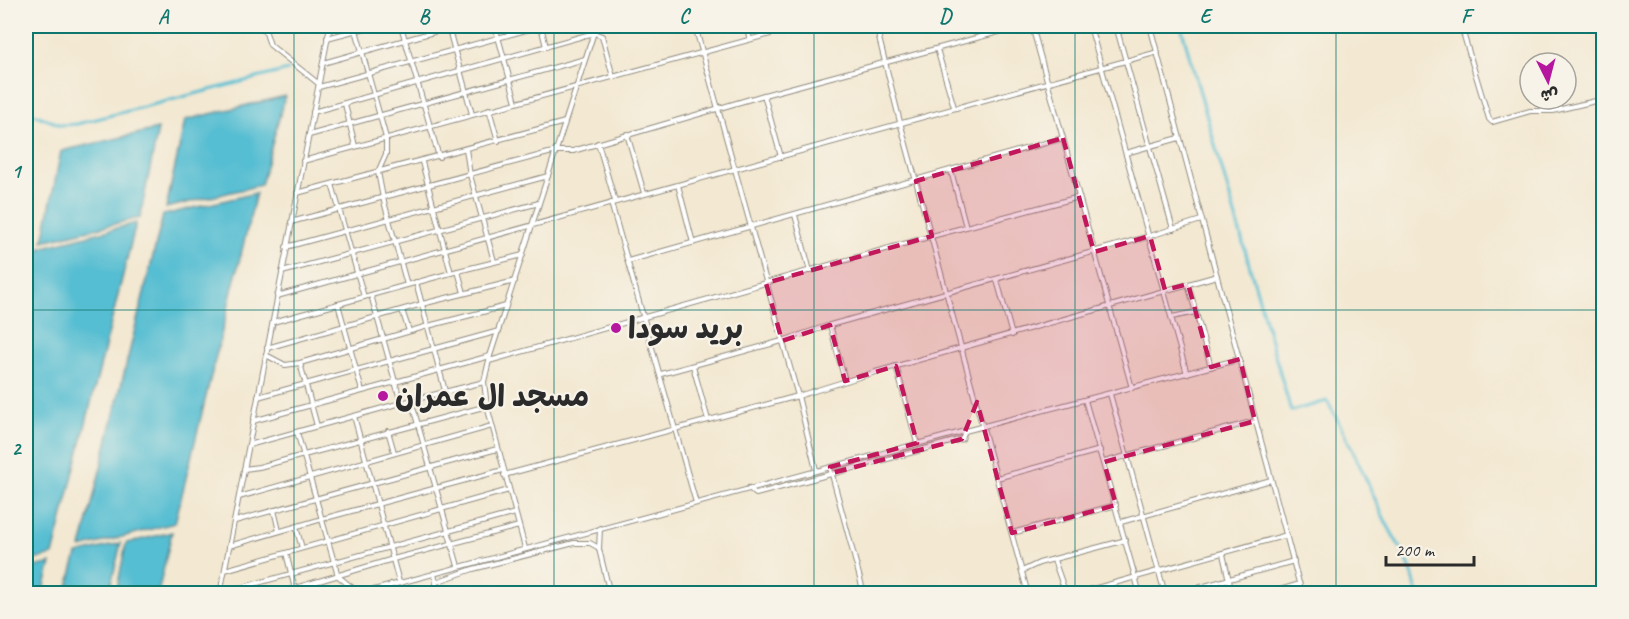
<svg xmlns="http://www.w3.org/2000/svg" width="1629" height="619" viewBox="0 0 1629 619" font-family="Caveat,'Playpen Sans Arabic',sans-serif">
<rect width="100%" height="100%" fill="#f7f3e8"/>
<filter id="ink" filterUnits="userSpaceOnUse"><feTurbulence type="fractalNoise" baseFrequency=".0167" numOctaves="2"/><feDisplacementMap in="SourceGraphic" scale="12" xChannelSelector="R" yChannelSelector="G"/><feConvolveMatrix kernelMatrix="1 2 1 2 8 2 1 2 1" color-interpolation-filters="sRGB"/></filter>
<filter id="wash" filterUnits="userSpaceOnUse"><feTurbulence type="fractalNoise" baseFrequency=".008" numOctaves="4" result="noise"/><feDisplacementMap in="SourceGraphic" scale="24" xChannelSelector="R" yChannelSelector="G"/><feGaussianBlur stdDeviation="1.35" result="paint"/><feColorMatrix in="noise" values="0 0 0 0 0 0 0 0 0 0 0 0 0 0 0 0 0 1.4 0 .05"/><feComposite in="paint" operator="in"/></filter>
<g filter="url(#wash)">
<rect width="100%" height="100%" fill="#f3e8d1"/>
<g fill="#56bed2" stroke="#40747e" stroke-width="1.5">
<path d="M 285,96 L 261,185 L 166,208 L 185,120 Z"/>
<path d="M 158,129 L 140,218 L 43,241 L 61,151 Z"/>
<path d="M 256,193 L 175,523 L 81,548 L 163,215 Z"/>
<path d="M 136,223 L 53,555 L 26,562 L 26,304 L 40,248 Z"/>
<path d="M 172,532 L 158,593 L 116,593 L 126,543 Z"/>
<path d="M 121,543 L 109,593 L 66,593 L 77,554 Z"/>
<path d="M 51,563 L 43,593 L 26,593 L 26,569 Z"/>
</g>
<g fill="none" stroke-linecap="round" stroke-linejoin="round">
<g stroke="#56bed2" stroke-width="3">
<path d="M 1181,26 L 1291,411 L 1327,401 C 1348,436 1364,476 1382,514 C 1396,545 1411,557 1417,594"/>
<path d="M 26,111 L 61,125 L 77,124 L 288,70"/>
</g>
</g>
</g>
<g filter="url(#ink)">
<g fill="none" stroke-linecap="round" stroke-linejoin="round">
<g stroke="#8f8a7e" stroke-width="6">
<g id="minor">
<path d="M 261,26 L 266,33 L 270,45 L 319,84"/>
<path d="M 401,26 L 439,157"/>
<path d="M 448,26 L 472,114"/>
<path d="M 495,26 L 516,102"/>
<path d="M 541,26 L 546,47"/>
<path d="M 695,26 L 798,396 L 816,470"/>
<path d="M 746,26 L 750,39"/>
<path d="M 876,26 L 900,122 L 1028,594"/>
<path d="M 1032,26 L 1132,388"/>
<path d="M 1090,26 L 1187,374"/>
<path d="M 1116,26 L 1173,229"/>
<path d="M 1150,26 L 1302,594"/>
<path d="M 1461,26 L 1489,119 L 1492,122 L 1530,111 L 1553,111 L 1604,99"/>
<path d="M 356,30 L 386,138 L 386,154 L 378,172 L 383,198 L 407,285"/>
<path d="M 1118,32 L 1138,26"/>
<path d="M 327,38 L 373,26"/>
<path d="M 937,49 L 954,107"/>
<path d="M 323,63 L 455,26"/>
<path d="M 319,87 L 541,26"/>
<path d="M 764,95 L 781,157"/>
<path d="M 345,104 L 355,146"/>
<path d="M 489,109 L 498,141"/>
<path d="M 313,112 L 594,33 L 602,36 L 613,77"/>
<path d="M 627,134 L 644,193"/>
<path d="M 309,135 L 585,59"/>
<path d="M 598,143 L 615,201"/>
<path d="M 466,149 L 470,175 L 494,261"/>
<path d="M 1126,153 L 1179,138"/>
<path d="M 303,161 L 800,26"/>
<path d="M 422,162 L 451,273"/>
<path d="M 951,171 L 966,227"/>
<path d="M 332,184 L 364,297"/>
<path d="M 678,185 L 693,243"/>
<path d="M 297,193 L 565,122"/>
<path d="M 611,203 L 696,503"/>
<path d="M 795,215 L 810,271"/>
<path d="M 291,222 L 556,151 L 573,151 L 764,95 L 1021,26"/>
<path d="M 286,247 L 548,176"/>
<path d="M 628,261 L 1063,138"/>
<path d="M 458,271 L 464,293"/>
<path d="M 282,272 L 539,203"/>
<path d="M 997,280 L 1012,335"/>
<path d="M 416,282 L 445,391"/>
<path d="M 1188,284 L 1211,367"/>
<path d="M 371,295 L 401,403"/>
<path d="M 277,296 L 1158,52"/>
<path d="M 338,304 L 362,391"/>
<path d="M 402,310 L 409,331"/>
<path d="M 1172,317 L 1196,312"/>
<path d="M 273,322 L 458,271 L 523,255"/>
<path d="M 830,325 L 845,381"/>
<path d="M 267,348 L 422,304 L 515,281"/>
<path d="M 266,355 L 285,365 L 300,363 L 428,326 L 506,306"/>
<path d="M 489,361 L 932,236 L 1079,197"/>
<path d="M 300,363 L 317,426"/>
<path d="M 693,366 L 708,420"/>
<path d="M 896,366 L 917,443"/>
<path d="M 661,374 L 782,341 L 830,325 L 1150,236 L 1201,220"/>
<path d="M 1110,394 L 1165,594"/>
<path d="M 258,397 L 499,331"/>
<path d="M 411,400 L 458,566"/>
<path d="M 1085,400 L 1140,594"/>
<path d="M 354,416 L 399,582"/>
<path d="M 253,421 L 490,356"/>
<path d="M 388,431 L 394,452"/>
<path d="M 297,432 L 338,576 L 360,594"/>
<path d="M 249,445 L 401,403 L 484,382"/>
<path d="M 1104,462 L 1255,421"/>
<path d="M 830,467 C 841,509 853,551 864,594"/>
<path d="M 244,469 L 259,467 L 487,406"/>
<path d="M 504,475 L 798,396 L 872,373 L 1217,276"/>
<path d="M 997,478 L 1100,450"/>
<path d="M 749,488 L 756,494 L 962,439 L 965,431"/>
<path d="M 239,497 L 492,426"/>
<path d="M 274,510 L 279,531"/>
<path d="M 235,521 L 497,449"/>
<path d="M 1121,522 L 1271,480"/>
<path d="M 296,527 L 302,548"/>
<path d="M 600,528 L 599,549 L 610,594"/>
<path d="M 1012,533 L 1116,505"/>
<path d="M 229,546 L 322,519 L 503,470"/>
<path d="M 525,548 L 487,406 L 484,382 L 490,356 L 596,26"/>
<path d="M 286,553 L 295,589"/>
<path d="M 1223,554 L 1232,594"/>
<path d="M 1054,560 L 1066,594"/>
<path d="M 225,570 L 509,490"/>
<path d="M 1022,571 L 1039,563 L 1126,540"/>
<path d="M 434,573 L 438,594"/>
<path d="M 436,582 L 473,569 L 574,543 L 590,543 L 599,548"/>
<path d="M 221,593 L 515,513"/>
<path d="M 220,594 L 330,26"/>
<path d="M 275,594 L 393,559 L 519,526"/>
<path d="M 359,594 L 965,431 L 1240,359"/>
<path d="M 385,594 L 391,584"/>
<path d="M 1075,594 L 1287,535"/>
<path d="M 1176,594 L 1294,561"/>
<path d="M 1266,594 L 1300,584"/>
</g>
</g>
<use href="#minor" stroke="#fff" stroke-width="4"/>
</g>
</g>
<path fill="#c2185b" fill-opacity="0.2" stroke="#c2185b" stroke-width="4.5" stroke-dasharray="12 8" stroke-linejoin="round" d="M 1063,138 L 1094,252 L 1150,236 L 1165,290 L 1188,284 L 1211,367 L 1240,359 L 1255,421 L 1104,462 L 1116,505 L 1012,533 L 977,402 L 962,439 L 832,473 L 830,467 L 917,443 L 896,366 L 845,381 L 830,325 L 782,341 L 766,283 L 932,236 L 916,181 Z"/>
<path fill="none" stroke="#0f766e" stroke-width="1.5" stroke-opacity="0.55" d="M 294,26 L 294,594M 554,26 L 554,594M 814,26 L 814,594M 1075,26 L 1075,594M 1336,26 L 1336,594M 26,310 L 1604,310"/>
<g fill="#b5179e" stroke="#f7f3e8" stroke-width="2">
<circle cx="616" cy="328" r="6"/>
<circle cx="383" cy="396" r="6"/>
</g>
<g text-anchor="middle" stroke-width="4.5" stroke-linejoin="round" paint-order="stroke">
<g font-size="30" font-weight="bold" fill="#2b2b2b" stroke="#f7f3e8" text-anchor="start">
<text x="628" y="338">بريد سودا</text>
<text x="395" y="406">مسجد ال عمران</text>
</g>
</g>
<rect width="1629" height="619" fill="none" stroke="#f7f3e8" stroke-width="66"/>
<g transform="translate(1548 81) rotate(174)"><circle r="28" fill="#f7f3e8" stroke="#a5a39c" stroke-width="1.5"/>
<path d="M0-4.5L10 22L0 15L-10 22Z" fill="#b5179e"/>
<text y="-9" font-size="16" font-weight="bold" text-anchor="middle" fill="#2b2b2b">ش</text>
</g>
<path d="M1386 556v9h88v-9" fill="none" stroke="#2b2b2b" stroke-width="3"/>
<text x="1395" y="556" font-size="18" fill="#2b2b2b" stroke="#f7f3e8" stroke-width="4.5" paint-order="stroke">200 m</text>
<rect x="33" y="33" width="1563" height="553" fill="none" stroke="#0f766e" stroke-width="2"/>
<g font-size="20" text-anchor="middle" font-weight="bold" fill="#0f766e">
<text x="163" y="23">A</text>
<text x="424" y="23">B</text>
<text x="684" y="23">C</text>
<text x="945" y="23">D</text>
<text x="1205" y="23">E</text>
<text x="1466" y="23">F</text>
<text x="16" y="178">1</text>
<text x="16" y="455">2</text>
</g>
</svg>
